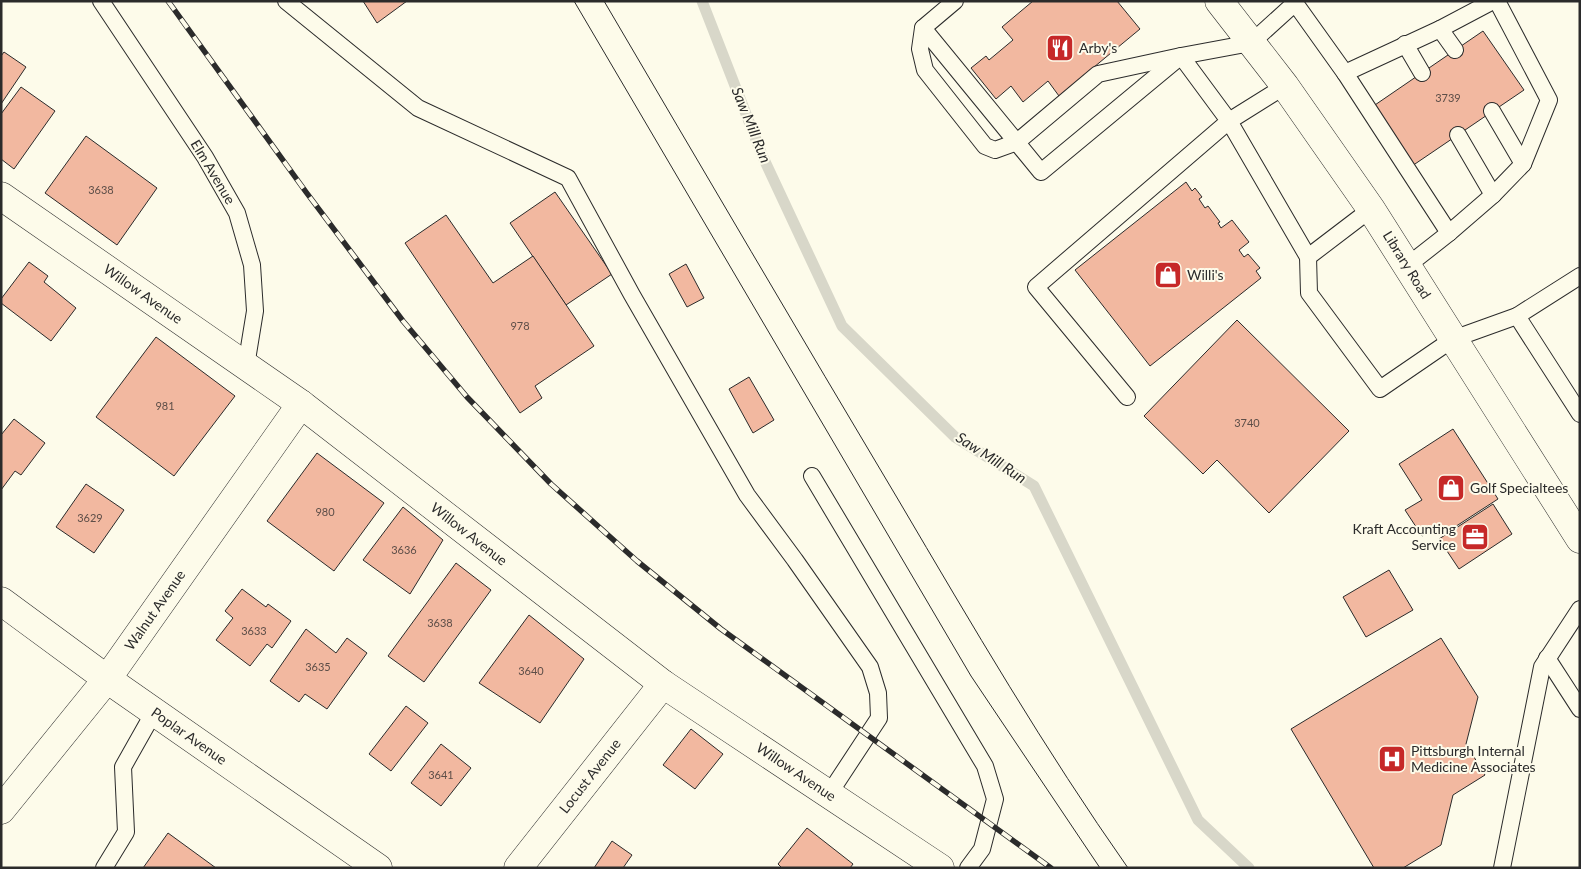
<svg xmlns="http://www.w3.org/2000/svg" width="1581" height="869" viewBox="0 0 1581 869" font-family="Lato,sans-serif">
<rect width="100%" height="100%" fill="#fdfbea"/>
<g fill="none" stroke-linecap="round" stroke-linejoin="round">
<path stroke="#d8d7c9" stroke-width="11" d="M 702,1 L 762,155 L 842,326 L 955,437 L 1034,486 L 1198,820 L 1249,868"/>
</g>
<g fill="#f2b8a0" stroke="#2b2b2b">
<path d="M 363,1 L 407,1 L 377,23 Z"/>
<path d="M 1033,1 L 1117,1 L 1140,29 L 1059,96 L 1048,81 L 1023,102 L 1011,86 L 996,99 L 971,68 L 986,56 L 989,60 L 1013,40 L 1002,27 Z"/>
<path d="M 1483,31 L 1524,90 L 1412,166 L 1372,107 Z"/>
<path d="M 4,52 L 26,67 L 1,104 L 1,56 Z"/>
<path d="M 21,87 L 55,111 L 14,169 L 1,159 L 1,114 Z"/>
<path d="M 86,136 L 157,188 L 117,245 L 45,193 Z"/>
<path d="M 1186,182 L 1192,191 L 1195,188 L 1202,197 L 1199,199 L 1205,208 L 1208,206 L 1220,222 L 1218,223 L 1221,228 L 1232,220 L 1249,242 L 1239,250 L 1244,257 L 1248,254 L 1260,268 L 1256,271 L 1261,278 L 1150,366 L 1075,270 Z"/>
<path d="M 555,192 L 612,274 L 566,305 L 510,223 Z"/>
<path d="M 446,215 L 493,283 L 533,256 L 594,346 L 535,386 L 542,398 L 520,413 L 405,243 Z"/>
<path d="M 29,262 L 48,276 L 44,282 L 76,308 L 51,341 L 1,303 L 1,299 Z"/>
<path d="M 686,264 L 704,298 L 687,307 L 669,274 Z"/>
<path d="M 1237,320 L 1349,431 L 1269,513 L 1217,460 L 1203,474 L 1144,416 Z"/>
<path d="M 156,337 L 235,396 L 174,476 L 96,417 Z"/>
<path d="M 749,377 L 774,420 L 753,433 L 729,389 Z"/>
<path d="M 14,419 L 45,443 L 21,475 L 15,471 L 1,490 L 1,435 Z"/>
<path d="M 1453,429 L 1498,499 L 1444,534 L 1438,526 L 1422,536 L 1405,510 L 1422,500 L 1399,464 Z"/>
<path d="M 317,453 L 384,503 L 334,571 L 267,521 Z"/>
<path d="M 86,484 L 124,510 L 94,553 L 56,527 Z"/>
<path d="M 1493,504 L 1512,534 L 1459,569 L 1439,539 Z"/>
<path d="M 403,507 L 443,540 L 410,594 L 363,560 Z"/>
<path d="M 456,563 L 491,590 L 424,682 L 388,656 Z"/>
<path d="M 1389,570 L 1413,610 L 1366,637 L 1343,597 Z"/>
<path d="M 242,589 L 266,607 L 268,604 L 291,621 L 272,648 L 267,644 L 250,666 L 216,640 L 233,618 L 225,611 Z"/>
<path d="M 529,615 L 584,659 L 540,723 L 479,683 Z"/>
<path d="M 306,629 L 336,653 L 347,638 L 367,653 L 327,709 L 305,694 L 299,702 L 270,681 Z"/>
<path d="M 1441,638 L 1478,697 L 1466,744 L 1485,775 L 1453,795 L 1441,845 L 1403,868 L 1374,868 L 1291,729 Z"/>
<path d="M 406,706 L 428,723 L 391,771 L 369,754 Z"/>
<path d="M 691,729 L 723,754 L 695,789 L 663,765 Z"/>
<path d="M 441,744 L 471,768 L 441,806 L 411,783 Z"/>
<path d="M 807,828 L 853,864 L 850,868 L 782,868 L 778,864 Z"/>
<path d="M 168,833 L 216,868 L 143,868 Z"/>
<path d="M 612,841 L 632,855 L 623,868 L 594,868 Z"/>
</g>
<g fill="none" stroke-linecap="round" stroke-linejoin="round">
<g stroke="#2b2b2b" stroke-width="18">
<g id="service">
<path d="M 101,1 L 205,157 L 237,213 L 252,265 L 255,311 L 246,366"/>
<path d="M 286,1 L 418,108 L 568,178 L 632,295 L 747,495 L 795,560 L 870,667 L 878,693 L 879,718 L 829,794"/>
<path d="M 955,1 L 923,28 L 1041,172 L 1181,56 L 1251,43 L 1295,3 L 1345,73 L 1440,29 L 1455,50"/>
<path d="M 1497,1 L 1549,100 L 1523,164"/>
<path d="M 923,28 L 920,49 L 925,70 L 985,146 L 995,150 L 1017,142 L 1098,74 L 1181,56 L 1229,121 L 1036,287 L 1127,397"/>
<path d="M 1440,29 L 1493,1"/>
<path d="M 1405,44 L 1422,73"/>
<path d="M 1345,73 L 1449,233"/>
<path d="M 1285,86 L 1229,121 L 1308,257 L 1309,293 L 1380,389 L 1453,339 L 1517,316"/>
<path d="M 1458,135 L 1493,195"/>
<path d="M 1308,257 L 1371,209"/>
<path d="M 1407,266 L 1449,233 L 1493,195 L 1523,164 L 1492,111"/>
<path d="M 1580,276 L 1517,316 L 1580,414"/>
<path d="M 812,476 L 985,766 L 995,799 L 982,849 L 968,868"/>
<path d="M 1547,658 L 1580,709"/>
<path d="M 104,868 L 126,832 L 123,767 L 154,712"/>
<path d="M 1502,868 L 1542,667 L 1580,609"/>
</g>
</g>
<g stroke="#2b2b2b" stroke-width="29">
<g id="minor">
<path d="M 1,196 L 301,404 L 663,684 L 940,868"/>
<path d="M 1,601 L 107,679 L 378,868"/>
<path d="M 1,810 L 107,679 L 301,404"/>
<path d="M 518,868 L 663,684"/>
</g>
</g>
<g stroke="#2b2b2b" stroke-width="29">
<path id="primary" d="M 1219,1 L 1285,86 L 1371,209 L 1580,539"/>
</g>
<use href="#service" stroke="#fdfbea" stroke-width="16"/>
<use href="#minor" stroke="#fdfbea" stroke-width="28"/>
<use href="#primary" stroke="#fdfbea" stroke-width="28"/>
<g stroke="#2b2b2b" stroke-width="1">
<path d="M 574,1 L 971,676 L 1100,868"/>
<path d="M 604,1 C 702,168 800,335 899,501 C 972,625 1045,750 1128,868"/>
</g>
<g stroke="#2b2b2b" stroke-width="5.5">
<path id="rail" d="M 168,1 L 306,192 L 403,321 L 467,397 L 551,484 L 637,561 L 721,629 L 1051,868"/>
</g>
<use href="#rail" stroke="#fdfbea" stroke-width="4" stroke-dasharray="11" stroke-linecap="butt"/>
</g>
<defs>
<g id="restaurant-square" transform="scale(1.4375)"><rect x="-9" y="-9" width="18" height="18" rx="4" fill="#c62828" stroke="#fdfbea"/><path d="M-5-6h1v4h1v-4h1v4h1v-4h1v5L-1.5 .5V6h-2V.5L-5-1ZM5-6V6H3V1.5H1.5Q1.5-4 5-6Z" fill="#fff"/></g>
<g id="shop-square" transform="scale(1.4375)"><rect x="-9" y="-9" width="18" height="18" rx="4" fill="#c62828" stroke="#fdfbea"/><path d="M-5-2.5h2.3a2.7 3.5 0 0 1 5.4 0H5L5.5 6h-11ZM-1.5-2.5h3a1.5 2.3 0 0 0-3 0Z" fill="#fff"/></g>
<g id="office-square" transform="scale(1.4375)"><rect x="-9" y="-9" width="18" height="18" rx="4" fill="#c62828" stroke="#fdfbea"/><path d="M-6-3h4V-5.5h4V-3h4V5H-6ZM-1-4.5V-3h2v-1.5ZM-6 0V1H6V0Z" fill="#fff"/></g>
<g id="hospital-square" transform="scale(1.4375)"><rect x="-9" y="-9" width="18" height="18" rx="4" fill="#c62828" stroke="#fdfbea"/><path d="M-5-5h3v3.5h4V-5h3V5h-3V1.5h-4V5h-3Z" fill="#fff"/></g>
</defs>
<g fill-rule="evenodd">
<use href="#restaurant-square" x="1060" y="48"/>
<use href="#shop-square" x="1168" y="275"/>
<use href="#shop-square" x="1451" y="488"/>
<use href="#office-square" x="1475" y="537"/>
<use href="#hospital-square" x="1392" y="759"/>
</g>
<g text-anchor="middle" stroke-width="4" stroke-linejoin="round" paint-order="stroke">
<g font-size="11" fill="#5d4e48">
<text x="1448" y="102">3739</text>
<text x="101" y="194">3638</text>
<text x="520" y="330">978</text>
<text x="165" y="410">981</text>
<text x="1247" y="427">3740</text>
<text x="325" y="516">980</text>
<text x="90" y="522">3629</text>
<text x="404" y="554">3636</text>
<text x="440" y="627">3638</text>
<text x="254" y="635">3633</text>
<text x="318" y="671">3635</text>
<text x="531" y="675">3640</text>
<text x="441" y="779">3641</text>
</g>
<g font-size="14" fill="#2b2b2b" stroke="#fdfbea" text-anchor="start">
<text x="1079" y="53">Arby's</text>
<text x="1187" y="280">Willi's</text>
<text x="1470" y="493">Golf Specialtees</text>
<text x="1456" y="534" text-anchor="end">Kraft Accounting<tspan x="1456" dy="16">Service</tspan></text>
<text x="1411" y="756">Pittsburgh Internal<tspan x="1411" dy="16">Medicine Associates</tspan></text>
</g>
<g font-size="14" fill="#2b2b2b" stroke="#fdfbea">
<text transform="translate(213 172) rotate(59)" y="5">Elm Avenue</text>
<text transform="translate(1407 265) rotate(58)" y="5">Library Road</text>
<text transform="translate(143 294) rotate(35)" y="5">Willow Avenue</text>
<text transform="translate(469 534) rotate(38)" y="5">Willow Avenue</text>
<text transform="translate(155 610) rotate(-55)" y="5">Walnut Avenue</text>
<text transform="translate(189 736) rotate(35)" y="5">Poplar Avenue</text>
<text transform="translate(796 772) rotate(34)" y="5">Willow Avenue</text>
<text transform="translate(590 776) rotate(-52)" y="5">Locust Avenue</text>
</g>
<g font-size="15" font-style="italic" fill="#2b2b2b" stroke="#fdfbea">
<text transform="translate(751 125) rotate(68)" y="5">Saw Mill Run</text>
<text transform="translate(991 458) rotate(33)" y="5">Saw Mill Run</text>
</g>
</g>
<rect width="1581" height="869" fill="none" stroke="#2b2b2b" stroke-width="5"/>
</svg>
